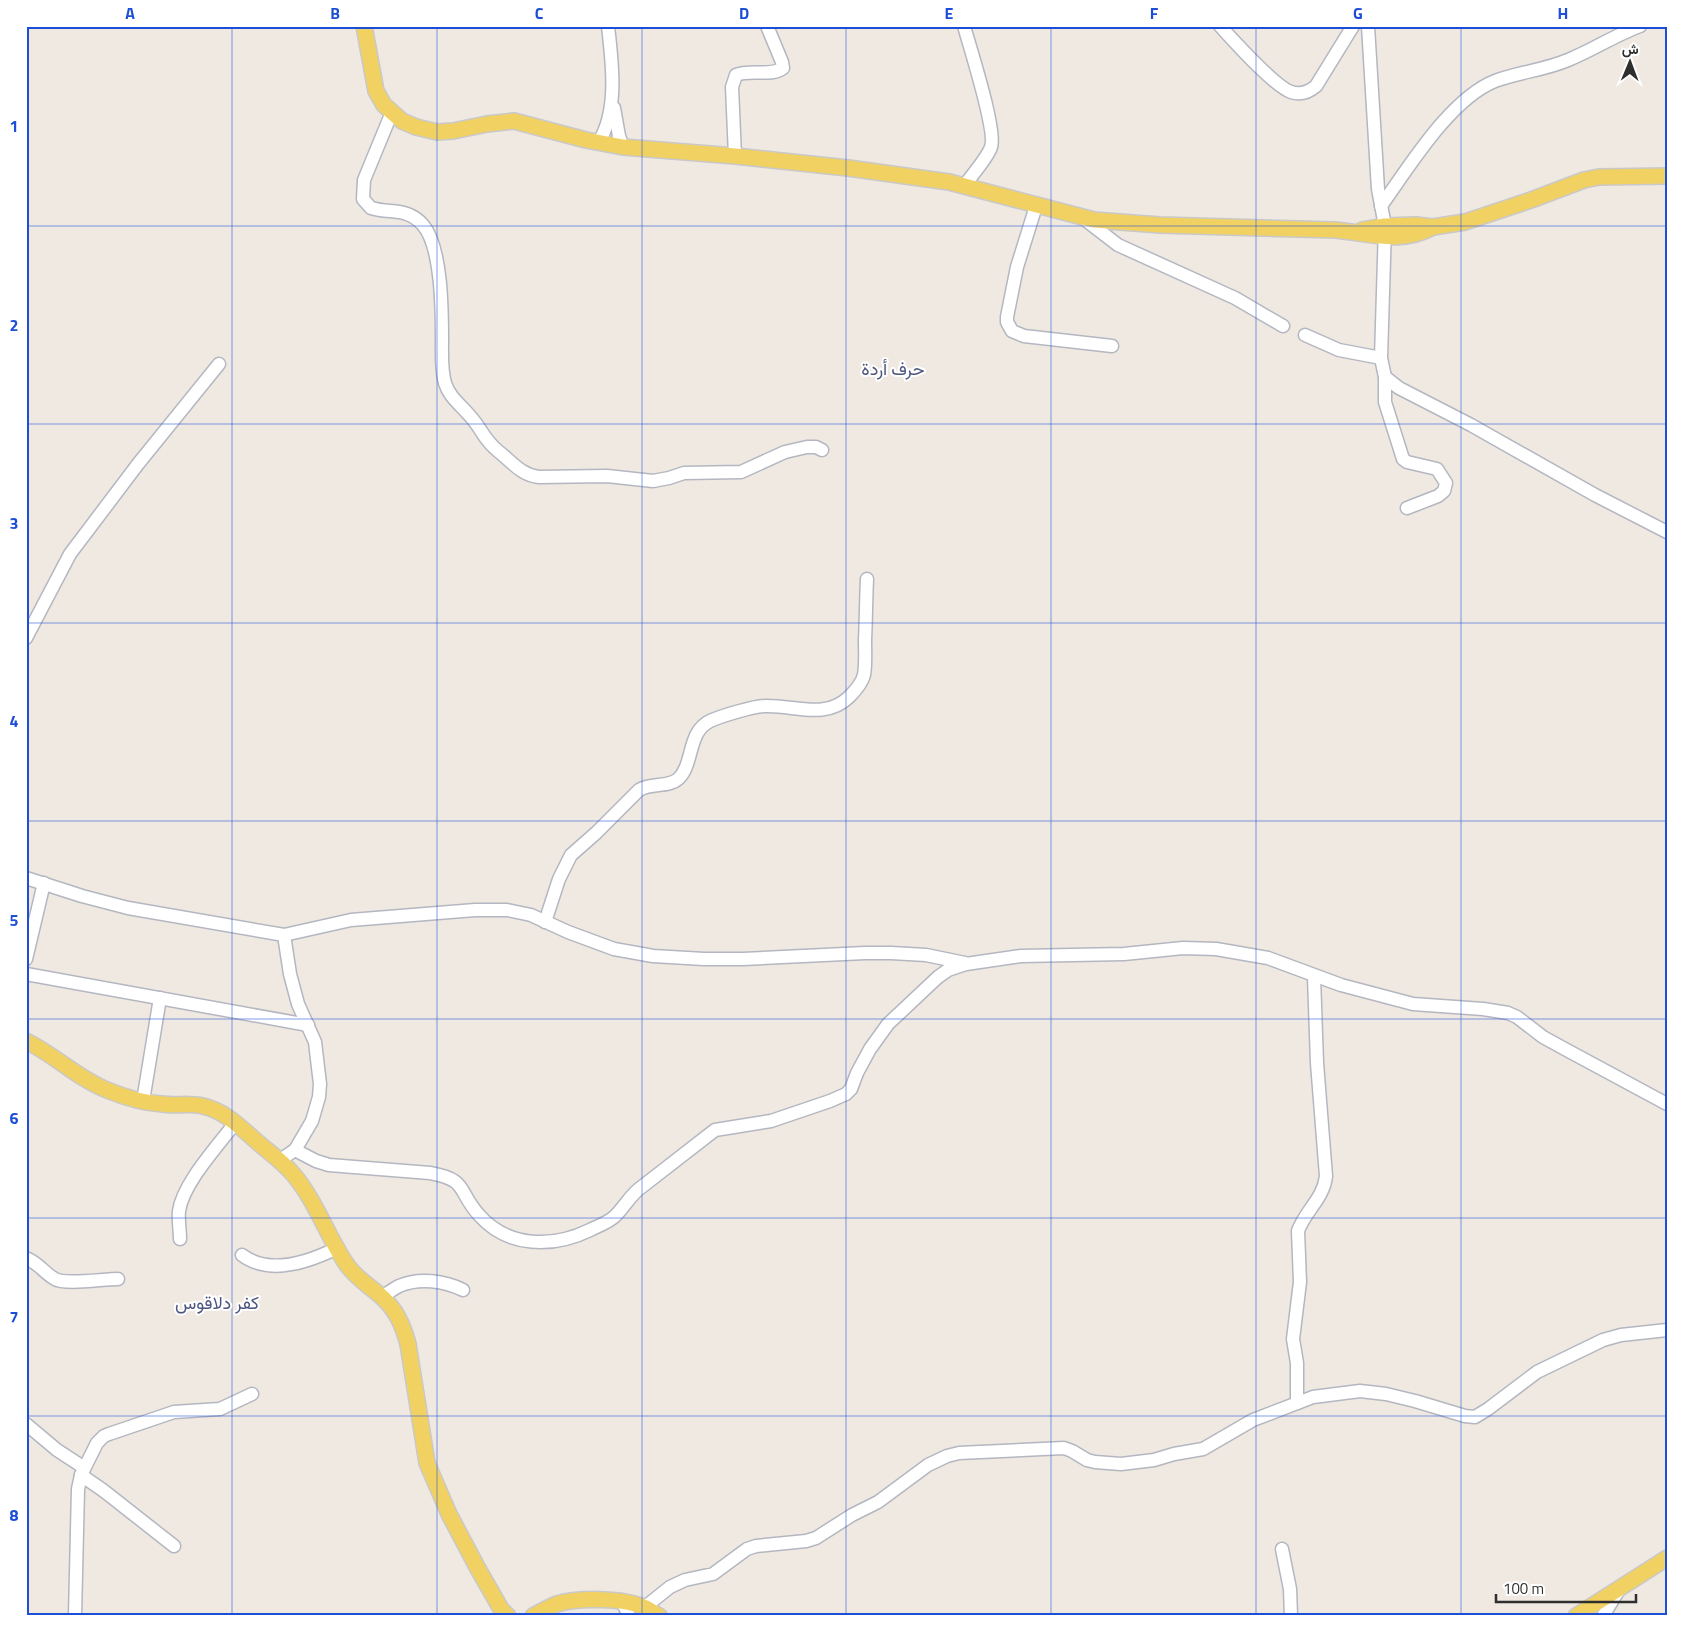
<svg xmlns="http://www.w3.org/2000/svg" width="1693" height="1642" viewBox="0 0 1693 1642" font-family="'Titillium Web',Vazirmatn,sans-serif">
<rect width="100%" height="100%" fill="#efe9e1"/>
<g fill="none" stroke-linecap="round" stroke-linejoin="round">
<g stroke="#b4b7c1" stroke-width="15">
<g id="minor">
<path d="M 964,26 C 970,48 997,131 991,147 C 988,157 972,175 965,185"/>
<path d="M 1220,26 C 1234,41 1274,86 1291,92 C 1300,95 1309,92 1316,86 L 1353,26"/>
<path d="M 1368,26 L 1378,189 L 1385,226 L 1381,358 L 1385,377 L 1399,388 L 1471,425 L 1595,495 L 1667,532"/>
<path d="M 614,108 L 619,136 L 623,147"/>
<path d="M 392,112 L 364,180 L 363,199 L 371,208 C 391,214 407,207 423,225 C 442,247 442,312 442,341 C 442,354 441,370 445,383 C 449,397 461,405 470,416 C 482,429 483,439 498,451 C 512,462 521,475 539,477 L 607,476 L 653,481 L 669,478 L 684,473 L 741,472 L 785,452 L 807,447 L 816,447 L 822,450"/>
<path d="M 598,143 C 619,111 612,62 608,26"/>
<path d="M 735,156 L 732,87 L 736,75 C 750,69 772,77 783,68 L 782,62 L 767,26"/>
<path d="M 1036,206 L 1017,267 L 1007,317 L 1007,322 L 1012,331 L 1024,336 L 1112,346"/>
<path d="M 1381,206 C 1409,167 1450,99 1495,81 C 1519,72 1545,70 1568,60 C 1593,50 1615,35 1640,26"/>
<path d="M 1083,218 L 1118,245 L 1235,298 L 1283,326"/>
<path d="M 1305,335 L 1339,350 L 1381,358"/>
<path d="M 1385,377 L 1385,402 L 1403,459 L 1407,462 L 1437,469 L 1446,483 L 1444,491 L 1438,496 L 1407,508"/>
<path d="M 26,638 L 70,554 L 138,464 L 219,364"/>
<path d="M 26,878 L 82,896 L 128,908 L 284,935 L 351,920 L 475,910 L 507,910 L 531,915 L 568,932 L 614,949 L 653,956 L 704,959 L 743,959 L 865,953 L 891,953 L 926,955 L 965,963"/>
<path d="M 545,922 L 559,879 L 571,855 L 596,833 L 639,790 C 651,782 668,788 678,779 C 694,765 687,732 710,721 C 721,716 754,706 765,706 C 795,705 825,720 849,697 C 855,691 862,683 864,675 C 866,664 865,651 865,640 C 866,620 866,600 867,579"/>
<path d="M 284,935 L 290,974 L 298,1004 L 315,1042 L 320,1084 L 319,1097 L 312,1121 L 295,1150"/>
<path d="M 26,959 L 44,883"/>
<path d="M 26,974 L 308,1025"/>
<path d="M 143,1101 L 160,998"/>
<path d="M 280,1160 L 295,1150 L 316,1161 L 329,1165 L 430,1173 C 469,1180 457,1191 479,1215 C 508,1248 553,1248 590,1230 C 598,1226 607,1223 614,1217 C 623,1209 629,1197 639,1189 L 715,1130 L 771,1121 L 830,1101 L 846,1094 L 851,1089 L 857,1073 L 870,1049 L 888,1024 L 938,977 L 948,970 L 966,964 L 1021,956 L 1124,954 L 1183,948 L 1216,949 L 1268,958 L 1341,985 L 1413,1004 L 1483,1009 L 1508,1013 L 1517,1017 L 1543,1037 L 1563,1048 L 1667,1104"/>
<path d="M 180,1239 C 180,1230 178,1220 179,1211 C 183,1183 218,1146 235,1123"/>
<path d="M 242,1255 C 270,1276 309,1262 337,1248"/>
<path d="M 26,1258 C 40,1264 44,1273 55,1279 C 65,1285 103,1279 118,1279"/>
<path d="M 382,1297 C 388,1293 393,1289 399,1286 C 419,1277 445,1281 463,1290"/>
<path d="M 1297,1403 L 1297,1363 L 1293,1339 L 1300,1282 L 1298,1231 C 1305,1211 1324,1198 1326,1176 L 1317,1063 L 1314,977"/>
<path d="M 26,1424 L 57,1450 L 83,1467"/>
<path d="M 81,1475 L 104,1491 L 174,1546"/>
<path d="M 1282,1549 L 1290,1589 L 1291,1616"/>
<path d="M 623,1603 L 629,1616"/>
<path d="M 645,1607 L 670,1587 L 685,1580 L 713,1574 L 747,1549 L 756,1546 L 806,1541 L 816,1538 L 852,1515 L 878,1502 L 928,1465 L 947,1456 L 959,1453 L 1064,1448 L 1072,1451 L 1087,1460 L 1095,1462 L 1121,1464 L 1154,1460 L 1174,1454 L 1203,1449 L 1253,1420 L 1313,1397 L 1360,1391 L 1386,1394 L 1415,1401 L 1465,1416 L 1475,1417 L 1488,1409 L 1537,1372 L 1603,1340 L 1621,1335 L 1667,1330"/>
<path d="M 75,1616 L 78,1489 L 81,1475 L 97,1443 L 104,1436 L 109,1434 L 174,1412 L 220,1409 L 252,1394"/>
<path d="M 1603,1616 L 1620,1588"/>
</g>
</g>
<g stroke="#c9c9c9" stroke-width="18">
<g id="major">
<path d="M 364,26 L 376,91 L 384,105 L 392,112 L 402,121 L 416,127 L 437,132 L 453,131 L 487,124 L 514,121 L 586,140 L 623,147 L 735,156 L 848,168 L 949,182 L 1094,220 L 1160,225 L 1335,230 C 1370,233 1400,245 1433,227"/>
<path d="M 1362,230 L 1385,226 L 1416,225 L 1433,227 L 1465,222 L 1531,200 L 1584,180 L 1599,177 L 1667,176"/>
<path d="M 26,1041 C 55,1055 77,1078 107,1090 C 124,1097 143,1103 162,1104 C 175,1106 190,1103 203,1106 C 224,1111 238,1125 254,1139 C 267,1151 281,1160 293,1174 C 316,1201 327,1236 347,1265 C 357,1279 371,1287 383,1298 C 397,1311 403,1326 408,1344 L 427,1463 L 449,1514 L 477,1567 L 501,1609 L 508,1616"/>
<path d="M 533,1616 C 541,1612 549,1607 557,1604 C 579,1597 625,1598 646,1608 C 650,1610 654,1613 659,1616"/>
<path d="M 1576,1616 L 1667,1558"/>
</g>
</g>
<use href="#minor" stroke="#fff" stroke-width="12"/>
<use href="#major" stroke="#f2d163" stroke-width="15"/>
</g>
<path fill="none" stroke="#1d4ed8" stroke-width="1" stroke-opacity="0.55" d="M 232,26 L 232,1616M 437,26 L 437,1616M 642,26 L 642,1616M 846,26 L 846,1616M 1051,26 L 1051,1616M 1256,26 L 1256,1616M 1461,26 L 1461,1616M 26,226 L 1667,226M 26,424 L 1667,424M 26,623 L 1667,623M 26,821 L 1667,821M 26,1019 L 1667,1019M 26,1218 L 1667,1218M 26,1416 L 1667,1416"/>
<g text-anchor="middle" stroke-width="4" stroke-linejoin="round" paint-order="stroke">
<g font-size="18" fill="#4d5680" stroke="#fff">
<text x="893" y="375">حرف أردة</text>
<text x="217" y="1309">كفر دلاقوس</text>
</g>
</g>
<rect width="1693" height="1642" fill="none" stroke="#ffffff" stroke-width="55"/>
<g transform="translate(1630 62) rotate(1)" stroke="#ffffff" stroke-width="4" paint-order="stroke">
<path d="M0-4L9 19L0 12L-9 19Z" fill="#2e2e2e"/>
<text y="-8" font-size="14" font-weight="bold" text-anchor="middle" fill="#2e2e2e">ش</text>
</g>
<path d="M1496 1594v8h140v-8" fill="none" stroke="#2e2e2e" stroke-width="2.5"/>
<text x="1503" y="1594" font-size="15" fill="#2e2e2e" stroke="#ffffff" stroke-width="4" paint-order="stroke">100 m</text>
<rect x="28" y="28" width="1638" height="1586" fill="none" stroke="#1d4ed8" stroke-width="2"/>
<g font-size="16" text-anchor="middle" font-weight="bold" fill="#1d4ed8">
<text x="130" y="19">A</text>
<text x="335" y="19">B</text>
<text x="539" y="19">C</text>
<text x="744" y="19">D</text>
<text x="949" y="19">E</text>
<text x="1154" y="19">F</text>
<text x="1358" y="19">G</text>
<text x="1563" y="19">H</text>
<text x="14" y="132">1</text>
<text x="14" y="331">2</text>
<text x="14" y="529">3</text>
<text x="14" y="727">4</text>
<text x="14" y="926">5</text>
<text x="14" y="1124">6</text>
<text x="14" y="1323">7</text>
<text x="14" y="1521">8</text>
</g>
</svg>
